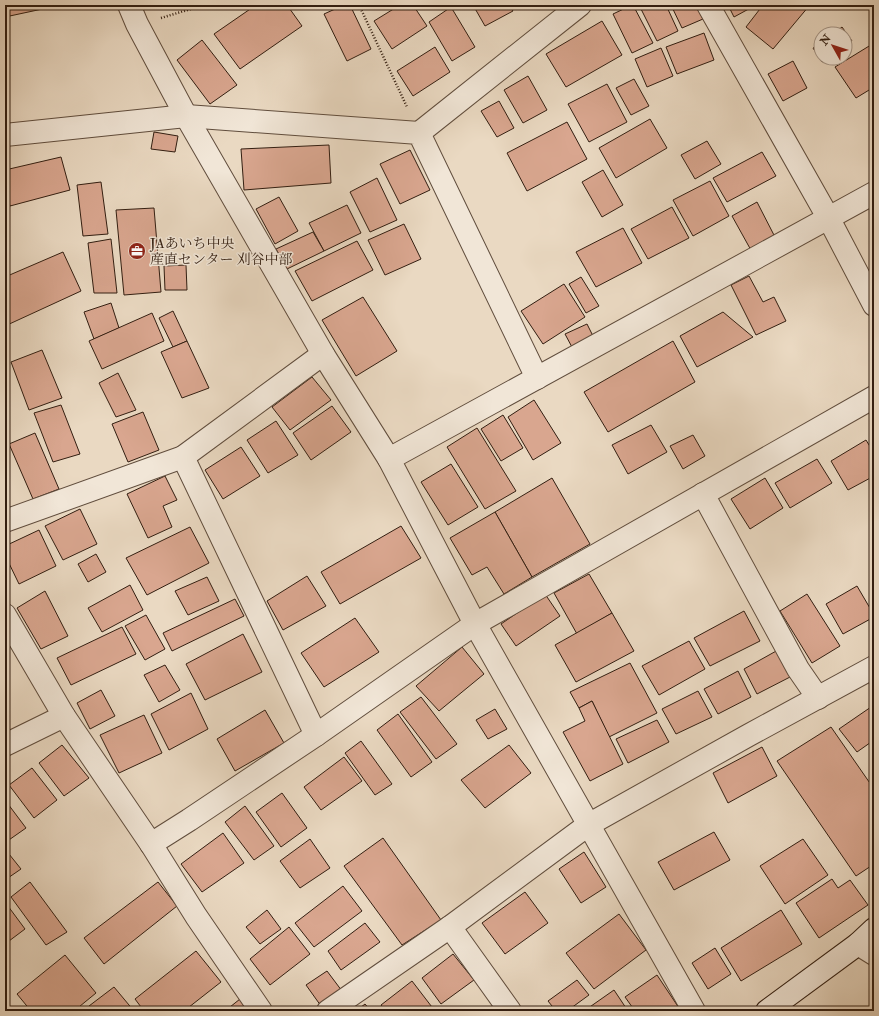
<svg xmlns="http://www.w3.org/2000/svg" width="879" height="1016" viewBox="0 0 879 1016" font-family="'IM FELL Double Pica','Noto Serif JP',serif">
<rect width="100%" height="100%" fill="#ead9c2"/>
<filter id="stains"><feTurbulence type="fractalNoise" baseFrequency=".005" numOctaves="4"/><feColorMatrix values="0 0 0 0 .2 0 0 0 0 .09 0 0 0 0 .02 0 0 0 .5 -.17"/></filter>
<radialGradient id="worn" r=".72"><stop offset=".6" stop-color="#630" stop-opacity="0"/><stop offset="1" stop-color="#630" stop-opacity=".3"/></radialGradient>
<g fill="#d9a68f" stroke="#321e11">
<path d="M 5,5 L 47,5 L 47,8 L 5,17 Z"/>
<path d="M 256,5 L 287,5 L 302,26 L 240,69 L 214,34 Z"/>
<path d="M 344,5 L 350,5 L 371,49 L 347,61 L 324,14 Z"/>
<path d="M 400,5 L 413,5 L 427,26 L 392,49 L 374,21 Z"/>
<path d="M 473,5 L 509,5 L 513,11 L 485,26 Z"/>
<path d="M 632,5 L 633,5 L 653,43 L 632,53 L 613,14 Z"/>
<path d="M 639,5 L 666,5 L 678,31 L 657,41 Z"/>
<path d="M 671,5 L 696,5 L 703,19 L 682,28 Z"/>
<path d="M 728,5 L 756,5 L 734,17 Z"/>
<path d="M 763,5 L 808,5 L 809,6 L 773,49 L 746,27 Z"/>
<path d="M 451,7 L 475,47 L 452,61 L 429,22 Z"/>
<path d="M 602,21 L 622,55 L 566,87 L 546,54 Z"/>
<path d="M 842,27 L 852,41 L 845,46 L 845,34 L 833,34 Z"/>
<path d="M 704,33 L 714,60 L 677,74 L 666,47 Z"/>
<path d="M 202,40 L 237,85 L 210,104 L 177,60 Z"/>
<path d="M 821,43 L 821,58 L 829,58 L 822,62 L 813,48 Z"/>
<path d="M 874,43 L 874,87 L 856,98 L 835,67 Z"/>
<path d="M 435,47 L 450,72 L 413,96 L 397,71 Z"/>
<path d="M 661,48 L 673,76 L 647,87 L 635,59 Z"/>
<path d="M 793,61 L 807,88 L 783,101 L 768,74 Z"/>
<path d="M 528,76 L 547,110 L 523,123 L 504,90 Z"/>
<path d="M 634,79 L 649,106 L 631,115 L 616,88 Z"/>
<path d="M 607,84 L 627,122 L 589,142 L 568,104 Z"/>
<path d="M 499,101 L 514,128 L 497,137 L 481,111 Z"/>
<path d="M 650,119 L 667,148 L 616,178 L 599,148 Z"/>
<path d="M 567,122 L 587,159 L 527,191 L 507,153 Z"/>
<path d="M 154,132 L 178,136 L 175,152 L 151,149 Z"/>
<path d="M 707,141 L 721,164 L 695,179 L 681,155 Z"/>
<path d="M 329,145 L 331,183 L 244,190 L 241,149 Z"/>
<path d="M 410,150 L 430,190 L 400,204 L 380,164 Z"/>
<path d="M 762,152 L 776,176 L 727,202 L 713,178 Z"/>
<path d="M 61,157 L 70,190 L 10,206 L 5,189 L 5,170 Z"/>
<path d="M 603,170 L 623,205 L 602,217 L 582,182 Z"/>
<path d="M 377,178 L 397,220 L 370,232 L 350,192 Z"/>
<path d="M 710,181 L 729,216 L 693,236 L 673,200 Z"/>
<path d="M 101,182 L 108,234 L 83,236 L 77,185 Z"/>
<path d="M 279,197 L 298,231 L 275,244 L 256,209 Z"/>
<path d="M 757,202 L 776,239 L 752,252 L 732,216 Z"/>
<path d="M 347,205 L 361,233 L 324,251 L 309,223 Z"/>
<path d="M 672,207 L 689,238 L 648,259 L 631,229 Z"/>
<path d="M 154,208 L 161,292 L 124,295 L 116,210 Z"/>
<path d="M 404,224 L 421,259 L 385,275 L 368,240 Z"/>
<path d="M 623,228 L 642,263 L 596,287 L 576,252 Z"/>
<path d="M 313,232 L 324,251 L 287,269 L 276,249 Z"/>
<path d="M 111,239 L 117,293 L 94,293 L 88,243 Z"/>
<path d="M 357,241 L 373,270 L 312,301 L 295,271 Z"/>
<path d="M 63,252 L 81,291 L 5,326 L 5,277 Z"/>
<path d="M 186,265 L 187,290 L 165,290 L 164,266 Z"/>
<path d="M 749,276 L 763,302 L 774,297 L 786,321 L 756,335 L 731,285 Z"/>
<path d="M 581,277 L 599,306 L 586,313 L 569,284 Z"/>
<path d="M 564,284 L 585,317 L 543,344 L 521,311 Z"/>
<path d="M 363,297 L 397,351 L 356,376 L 322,320 Z"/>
<path d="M 111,303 L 119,328 L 94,339 L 84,312 Z"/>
<path d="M 173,311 L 187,341 L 173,347 L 159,318 Z"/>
<path d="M 723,312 L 753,337 L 697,367 L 680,336 Z"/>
<path d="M 152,313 L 164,341 L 102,369 L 89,341 Z"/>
<path d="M 587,324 L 594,338 L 573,349 L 565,334 Z"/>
<path d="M 187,341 L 209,388 L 182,398 L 161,352 Z"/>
<path d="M 673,341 L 695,382 L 608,432 L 584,392 Z"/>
<path d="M 42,350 L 62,398 L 29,410 L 11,362 Z"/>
<path d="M 118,373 L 136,410 L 116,417 L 99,383 Z"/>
<path d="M 312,377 L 331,400 L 290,430 L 272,407 Z"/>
<path d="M 534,400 L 561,443 L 533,460 L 508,417 Z"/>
<path d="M 61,405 L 80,454 L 53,462 L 34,413 Z"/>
<path d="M 332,406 L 351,432 L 311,460 L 293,433 Z"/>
<path d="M 143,412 L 159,450 L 128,462 L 112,424 Z"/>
<path d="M 503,415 L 523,448 L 501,461 L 481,429 Z"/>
<path d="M 276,421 L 298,455 L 268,473 L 247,440 Z"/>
<path d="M 651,425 L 667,452 L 628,474 L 612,445 Z"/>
<path d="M 477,428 L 516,491 L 485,509 L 447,447 Z"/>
<path d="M 35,433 L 59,489 L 33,499 L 9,444 Z"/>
<path d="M 693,435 L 705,456 L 683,469 L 670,446 Z"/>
<path d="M 866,440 L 874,453 L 874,476 L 848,490 L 831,461 Z"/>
<path d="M 241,447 L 260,476 L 223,499 L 205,470 Z"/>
<path d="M 817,459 L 832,483 L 790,508 L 775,483 Z"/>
<path d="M 451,464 L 478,507 L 448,525 L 421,482 Z"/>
<path d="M 165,476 L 177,500 L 163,506 L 172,527 L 148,538 L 127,494 Z"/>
<path d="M 552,478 L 590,544 L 532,577 L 495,512 Z"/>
<path d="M 765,478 L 783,508 L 750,529 L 731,499 Z"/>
<path d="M 80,509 L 97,544 L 63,560 L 45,526 Z"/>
<path d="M 495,512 L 532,577 L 504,594 L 487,567 L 472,575 L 450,538 Z"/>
<path d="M 401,526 L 421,558 L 340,604 L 321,572 Z"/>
<path d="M 190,527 L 209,563 L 147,595 L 126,558 Z"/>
<path d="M 39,530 L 56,566 L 19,584 L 5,555 L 5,546 Z"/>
<path d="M 96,554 L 106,572 L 88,582 L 78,564 Z"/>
<path d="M 589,574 L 612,613 L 577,634 L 554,593 Z"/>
<path d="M 307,576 L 326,606 L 283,630 L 267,601 Z"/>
<path d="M 207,577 L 219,601 L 188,615 L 175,591 Z"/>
<path d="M 130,585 L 143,610 L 102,632 L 88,608 Z"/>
<path d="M 857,586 L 874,615 L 874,617 L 843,634 L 826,604 Z"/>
<path d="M 45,591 L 68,636 L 41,649 L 17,608 Z"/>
<path d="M 545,594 L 560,616 L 516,646 L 501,624 Z"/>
<path d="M 807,594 L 840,646 L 812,663 L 780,611 Z"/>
<path d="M 235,599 L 244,616 L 172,651 L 163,633 Z"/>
<path d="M 744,611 L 760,641 L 710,666 L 694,638 Z"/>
<path d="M 612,613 L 634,651 L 576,682 L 555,645 Z"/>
<path d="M 146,615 L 165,649 L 145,660 L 125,626 Z"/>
<path d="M 355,618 L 379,652 L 324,687 L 301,653 Z"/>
<path d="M 122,627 L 136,654 L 71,685 L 57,658 Z"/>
<path d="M 243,634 L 262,672 L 205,700 L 186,664 Z"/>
<path d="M 689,641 L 705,669 L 659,695 L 642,666 Z"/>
<path d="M 462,647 L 484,674 L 439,711 L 416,686 Z"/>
<path d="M 778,650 L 792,676 L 757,694 L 744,669 Z"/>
<path d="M 630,663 L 657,713 L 609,737 L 592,701 L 579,708 L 570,692 Z"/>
<path d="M 165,665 L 180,690 L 159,702 L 144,675 Z"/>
<path d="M 738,671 L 751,697 L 718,714 L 704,689 Z"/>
<path d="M 101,690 L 115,716 L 90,729 L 77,703 Z"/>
<path d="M 698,691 L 712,717 L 676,734 L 662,709 Z"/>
<path d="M 191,693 L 208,729 L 169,750 L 151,714 Z"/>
<path d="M 421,697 L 457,744 L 436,759 L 400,712 Z"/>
<path d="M 592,701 L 623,764 L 590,781 L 563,732 L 585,721 L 579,708 Z"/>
<path d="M 871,707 L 874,710 L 874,740 L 857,752 L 839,729 Z"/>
<path d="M 495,709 L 507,729 L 488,739 L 476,720 Z"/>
<path d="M 265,710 L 284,743 L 235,771 L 217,739 Z"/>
<path d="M 398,714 L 432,762 L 411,777 L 377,730 Z"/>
<path d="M 144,715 L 162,753 L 119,773 L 100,735 Z"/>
<path d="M 657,720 L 669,742 L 628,763 L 616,739 Z"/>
<path d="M 831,727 L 874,789 L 874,864 L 856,876 L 777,761 Z"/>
<path d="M 361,741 L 392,784 L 375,795 L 345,753 Z"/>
<path d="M 62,745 L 89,778 L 64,796 L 39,763 Z"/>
<path d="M 509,745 L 531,773 L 485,808 L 461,780 Z"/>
<path d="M 762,747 L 777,776 L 728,803 L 713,773 Z"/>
<path d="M 344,757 L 362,781 L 321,810 L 304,787 Z"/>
<path d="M 32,768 L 57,800 L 34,818 L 9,785 Z"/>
<path d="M 282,793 L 307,828 L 281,847 L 256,812 Z"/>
<path d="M 5,800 L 26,828 L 6,842 L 5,840 Z"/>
<path d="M 245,806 L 274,846 L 254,860 L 225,822 Z"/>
<path d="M 714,832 L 730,860 L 674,890 L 658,862 Z"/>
<path d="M 223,833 L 244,863 L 202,892 L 181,864 Z"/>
<path d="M 383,838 L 441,920 L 402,945 L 344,866 Z"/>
<path d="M 310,839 L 330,868 L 300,888 L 280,861 Z"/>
<path d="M 803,839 L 828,875 L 785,904 L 760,866 Z"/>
<path d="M 5,849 L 21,869 L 5,880 Z"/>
<path d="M 584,852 L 606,887 L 581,903 L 559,869 Z"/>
<path d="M 832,879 L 838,888 L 850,880 L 868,905 L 819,938 L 796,903 Z"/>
<path d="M 30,882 L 67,932 L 46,945 L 11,897 Z"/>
<path d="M 158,882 L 177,906 L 104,964 L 84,938 Z"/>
<path d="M 343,886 L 362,911 L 314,947 L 295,923 Z"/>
<path d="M 525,892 L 548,923 L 505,954 L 482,923 Z"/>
<path d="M 5,902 L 25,929 L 5,944 Z"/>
<path d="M 267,910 L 281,929 L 260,944 L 246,927 Z"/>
<path d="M 781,910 L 802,944 L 741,981 L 721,948 Z"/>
<path d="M 619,914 L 646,950 L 594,989 L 566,953 Z"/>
<path d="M 365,923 L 380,942 L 341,970 L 328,951 Z"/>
<path d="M 289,927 L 310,954 L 270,985 L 250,959 Z"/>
<path d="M 715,948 L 731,974 L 708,989 L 692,963 Z"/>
<path d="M 196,951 L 221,982 L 184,1011 L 144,1011 L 135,999 Z"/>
<path d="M 453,954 L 474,980 L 441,1004 L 422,978 Z"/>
<path d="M 65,955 L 96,993 L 74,1011 L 31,1011 L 17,994 Z"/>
<path d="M 327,971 L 342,991 L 321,1006 L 306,985 Z"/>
<path d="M 657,975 L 681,1011 L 635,1011 L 625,997 Z"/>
<path d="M 577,980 L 589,995 L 567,1011 L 556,1011 L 548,1001 Z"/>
<path d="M 412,981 L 435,1011 L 385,1011 L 381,1005 Z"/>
<path d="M 114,987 L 134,1011 L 93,1011 L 89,1006 Z"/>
<path d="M 614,990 L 628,1011 L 584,1011 Z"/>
<path d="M 240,999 L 249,1011 L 225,1011 Z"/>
<path d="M 365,1004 L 371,1011 L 356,1011 Z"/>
</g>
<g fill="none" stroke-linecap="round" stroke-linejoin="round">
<g stroke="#604d3d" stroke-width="24">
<g id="street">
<path d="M 129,5 L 137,24 L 186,116 L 323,354 L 389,459 L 475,624 L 694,1011"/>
<path d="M 708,5 L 829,219 L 874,305"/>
<path d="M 419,133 L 580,5"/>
<path d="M 5,135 L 186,116 L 419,133 L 537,378"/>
<path d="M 183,457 L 316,735"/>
<path d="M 389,459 L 874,193"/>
<path d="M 703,494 L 798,669 L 818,698"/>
<path d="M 5,521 L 183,457 L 323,354"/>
<path d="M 5,615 L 64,716 L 151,844 L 196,916 L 261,1011"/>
<path d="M 5,745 L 64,716"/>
<path d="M 151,844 L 189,820 L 316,735 L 475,624 L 874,397"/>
<path d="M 450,927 L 510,1011"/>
<path d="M 858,944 L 874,954"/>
<path d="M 328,1011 L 450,927 L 588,825 L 749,735 L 874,667"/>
</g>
</g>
<g stroke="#321e11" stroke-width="24">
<path id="secondary" d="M 767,1011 L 858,944 L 874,929"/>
</g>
<g stroke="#321e11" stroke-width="2.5" stroke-dasharray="1 2" stroke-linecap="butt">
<path d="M 359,5 L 407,107"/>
<path d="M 161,18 L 204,5"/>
</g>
<use href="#street" stroke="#f1e6d7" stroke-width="22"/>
<use href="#secondary" stroke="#f1e6d7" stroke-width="22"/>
</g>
<defs>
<g id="office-disc" transform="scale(0.9)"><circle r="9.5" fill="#8f2418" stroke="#f1e6d7"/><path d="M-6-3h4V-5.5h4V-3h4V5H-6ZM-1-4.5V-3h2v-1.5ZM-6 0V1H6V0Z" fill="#fff"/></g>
</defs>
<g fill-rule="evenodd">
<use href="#office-disc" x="137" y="251"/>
</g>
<g text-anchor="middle" stroke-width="3" stroke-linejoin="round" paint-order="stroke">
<g font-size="14" fill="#321e11" stroke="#f1e6d7" text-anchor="start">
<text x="150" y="248">JAあいち中央<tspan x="150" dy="16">産直センター 刈谷中部</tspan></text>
</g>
</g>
<rect width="879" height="1016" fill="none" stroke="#ead9c2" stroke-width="20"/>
<rect x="6" y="6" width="867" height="1004" fill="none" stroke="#321e11" stroke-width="2"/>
<rect x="10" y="10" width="859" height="996" fill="none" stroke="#321e11"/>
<g transform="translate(833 46) rotate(309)"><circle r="19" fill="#f1e6d7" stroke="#a59688"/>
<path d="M0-3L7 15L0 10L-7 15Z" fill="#8f2418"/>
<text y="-6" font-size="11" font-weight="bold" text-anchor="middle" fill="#321e11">N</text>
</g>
<rect width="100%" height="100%" filter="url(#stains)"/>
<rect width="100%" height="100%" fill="url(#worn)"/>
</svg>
